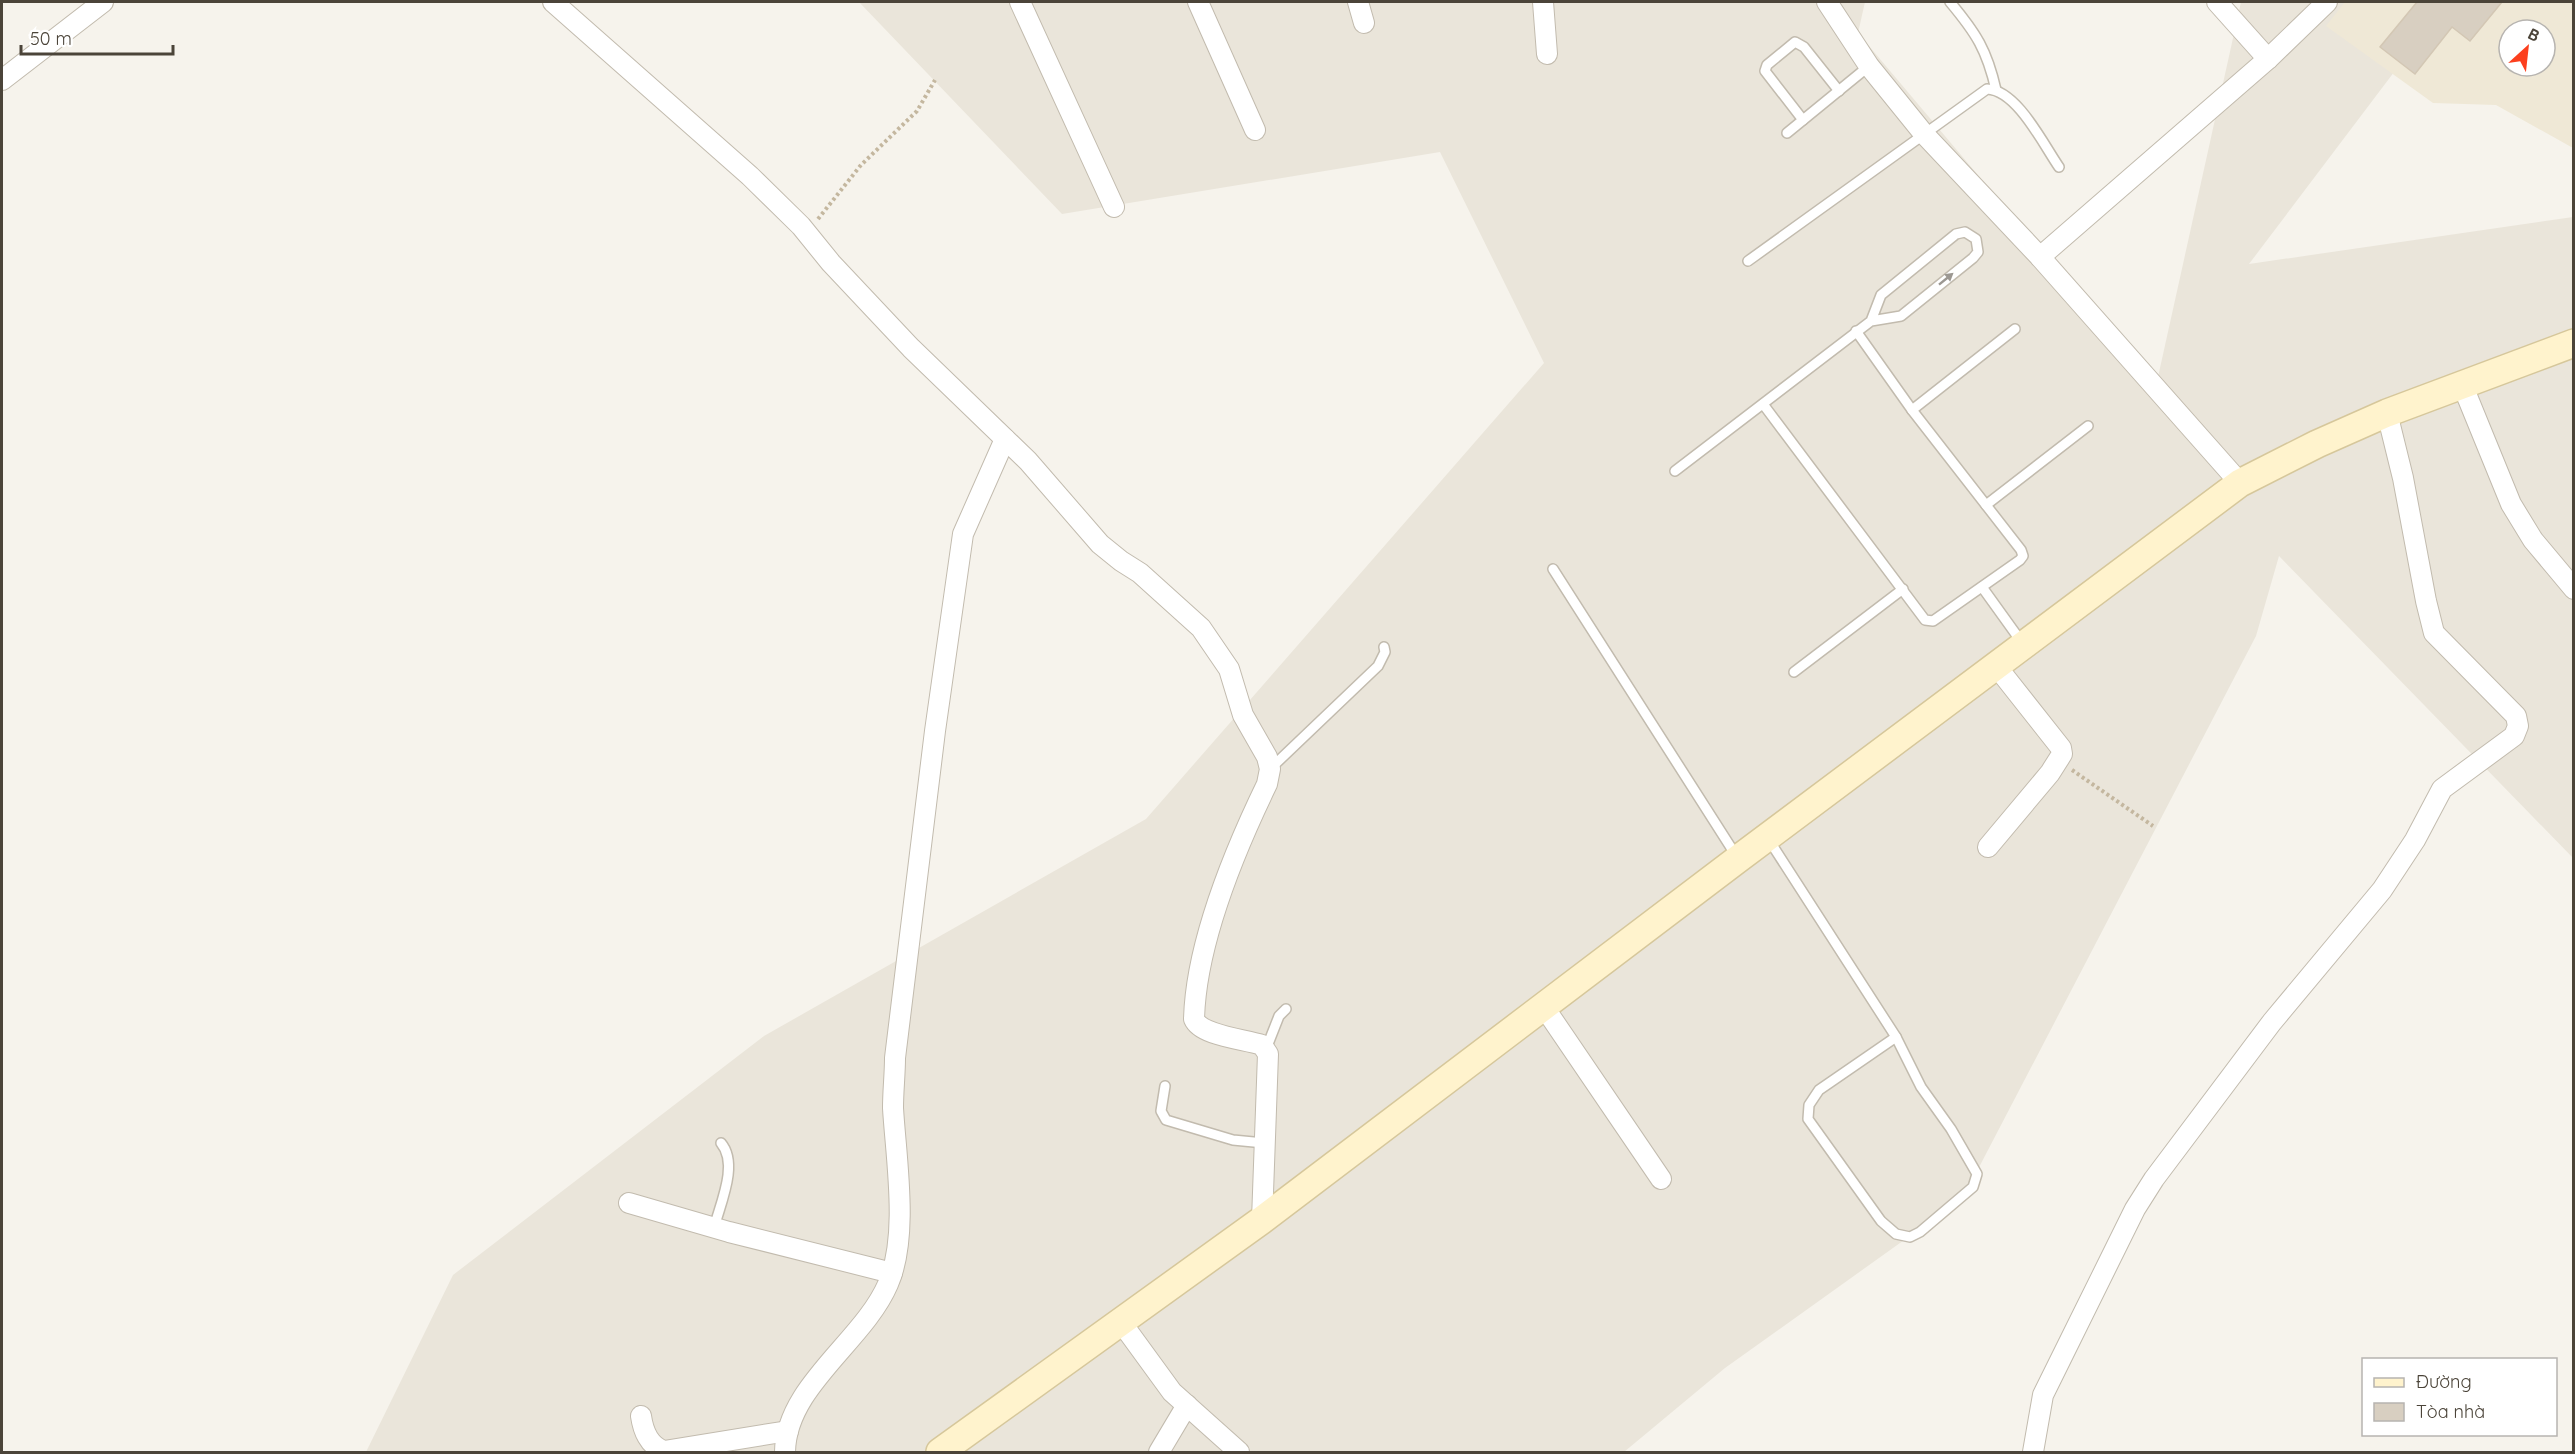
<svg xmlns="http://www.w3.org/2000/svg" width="2575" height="1454" viewBox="0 0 2575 1454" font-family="Quicksand,sans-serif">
<rect width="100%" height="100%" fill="#f6f3ec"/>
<path fill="#eae5da" d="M 859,2 L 1865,2 L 1858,33 L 2156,386 L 2241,2 L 2447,2 L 2249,264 L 2573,217 L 2573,858 L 2279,556 L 2256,636 L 1963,1198 L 1725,1368 L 1624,1452 L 366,1452 L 453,1275 L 764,1036 L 1146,819 L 1544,363 L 1440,152 L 1062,214 Z"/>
<path fill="#efe8d6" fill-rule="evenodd" d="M 2345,2 L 2573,2 L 2573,148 L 2496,105 L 2433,103 L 2326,26 ZM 2509,30 L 2545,30 L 2545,66 L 2509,66 Z"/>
<path fill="#d8cfc1" stroke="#d3c7b4" stroke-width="1.5" d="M 2417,2 L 2502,2 L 2470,41 L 2452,27 L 2415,74 L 2380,47 Z"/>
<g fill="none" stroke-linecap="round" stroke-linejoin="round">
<g stroke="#c2bbae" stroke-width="12">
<g id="lane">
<path d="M 1950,2 C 1976,33 1987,50 1996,90"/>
<path d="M 1803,120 L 1765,71 L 1767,65 L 1795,42 L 1804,47 L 1839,91"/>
<path d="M 1787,133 L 1869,66"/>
<path d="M 1748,261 L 1987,89 C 2017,90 2043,144 2059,167"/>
<path d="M 1763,404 L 1925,620 L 1933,621 L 2020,560 L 2023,556 L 2021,550 L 1912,410 L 1856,331"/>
<path d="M 1912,410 L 2015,329"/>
<path d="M 1675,471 L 1871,321 L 1901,316 L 1973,258 L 1978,252 L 1976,239 L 1965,232 L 1956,234 L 1881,295 L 1871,321"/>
<path d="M 1986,505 L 2088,426"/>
<path d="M 1553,569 L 1737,857"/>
<path d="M 1982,587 L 2023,644"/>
<path d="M 1794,672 L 1903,589"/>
<path d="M 1270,769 L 1378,666 L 1385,652 L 1384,647"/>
<path d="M 1769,840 L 1896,1037"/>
<path d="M 1896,1037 L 1921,1087 L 1951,1129 L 1977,1174 L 1973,1187 L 1920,1232 L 1910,1237 L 1896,1234 L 1881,1221 L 1808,1119 L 1809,1105 L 1819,1090 Z"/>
<path d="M 1266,1049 L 1279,1016 L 1286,1009"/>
<path d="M 1165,1086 L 1161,1111 L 1166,1120 L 1233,1140 L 1264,1143"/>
<path d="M 714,1228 C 720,1204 739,1164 721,1143"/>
</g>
</g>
<g stroke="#c2bbae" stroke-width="22">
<g id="street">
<path d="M 553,2 L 750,176 L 801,226 L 831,263 L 911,348 L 1028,461 L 1100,544 L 1121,561 L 1140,573 L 1201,628 L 1229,669 L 1243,715 L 1267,757 L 1270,769 L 1267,784 C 1234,852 1196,943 1194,1019 C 1201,1036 1245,1039 1262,1045 L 1268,1054 L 1262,1220"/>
<path d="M 1020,2 L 1114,207"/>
<path d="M 1198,2 L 1255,130"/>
<path d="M 1358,2 L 1364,23"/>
<path d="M 1543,2 L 1547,54"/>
<path d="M 1827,2 L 1869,66 L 1924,134 L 2040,257 L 2240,483"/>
<path d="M 2217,2 L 2268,59"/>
<path d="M 2,80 L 103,2"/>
<path d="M 2040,257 L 2268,59 L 2327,2"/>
<path d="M 2462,384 L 2511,504 L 2533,540 L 2574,589"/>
<path d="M 1988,847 L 2050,773 L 2062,754 L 2061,748 L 1997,667"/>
<path d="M 1544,1007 L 1661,1179"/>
<path d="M 629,1203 L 729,1232 L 892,1273"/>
<path d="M 1121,1322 L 1172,1392 L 1239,1452"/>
<path d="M 641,1416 C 643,1430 649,1446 664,1451 L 788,1431"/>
<path d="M 785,1452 C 786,1386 863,1342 888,1284 C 909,1236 896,1159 893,1108 C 893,1091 895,1074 895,1058 L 935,731 L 963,534 L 1005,439"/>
<path d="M 1159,1452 L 1187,1405"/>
<path d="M 2033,1452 L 2043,1395 L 2135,1209 L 2154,1179 L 2272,1022 L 2382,890 L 2415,840 L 2442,789 L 2514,736 L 2518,726 L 2516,716 L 2434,633 L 2426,601 L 2403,478 L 2387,413"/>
</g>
</g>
<g stroke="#d6c79b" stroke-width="30">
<path id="secondary" d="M 940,1452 L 1262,1220 L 1738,859 L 2240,483 L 2317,444 L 2387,413 L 2574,343"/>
</g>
<g stroke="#c4b79f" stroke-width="4" stroke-dasharray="3 3" stroke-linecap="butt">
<path d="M 818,219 L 861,165 L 917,111 L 935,80"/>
<path d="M 2072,770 L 2153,826"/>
</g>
<use href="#lane" stroke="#fff" stroke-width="9"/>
<use href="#street" stroke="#fff" stroke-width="20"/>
<use href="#secondary" stroke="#fff3cd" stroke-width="27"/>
</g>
<defs><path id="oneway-solid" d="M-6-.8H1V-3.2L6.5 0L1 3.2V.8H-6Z" transform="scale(1.5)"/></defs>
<use fill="#9c9892" href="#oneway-solid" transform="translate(1946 279) rotate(-39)"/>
<rect width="2575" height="1454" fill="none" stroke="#4b4439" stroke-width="6"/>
<rect x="2362" y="1358" width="195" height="78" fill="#ffffff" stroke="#b7b4b0" stroke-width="1.5"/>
<rect x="2374" y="1378" width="30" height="9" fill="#fff3cd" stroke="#b7b4b0" stroke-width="1.5"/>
<text x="2416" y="1388" font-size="18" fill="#4b4439">Đường</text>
<rect x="2374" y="1403" width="30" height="18" fill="#d8cfc1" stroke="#b7b4b0" stroke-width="1.5"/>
<text x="2416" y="1418" font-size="18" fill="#4b4439">Tòa nhà</text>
<g transform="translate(2527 48) rotate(27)"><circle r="28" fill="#ffffff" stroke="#b7b4b0" stroke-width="1.5"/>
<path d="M0-4.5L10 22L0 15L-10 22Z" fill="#fc3f1d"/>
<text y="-9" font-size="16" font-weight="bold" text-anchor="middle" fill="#4b4439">B</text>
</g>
<path d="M21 45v9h152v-9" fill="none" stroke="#4b4439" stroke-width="3"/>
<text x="30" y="45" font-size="18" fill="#4b4439" stroke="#ffffff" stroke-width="4.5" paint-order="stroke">50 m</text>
</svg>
